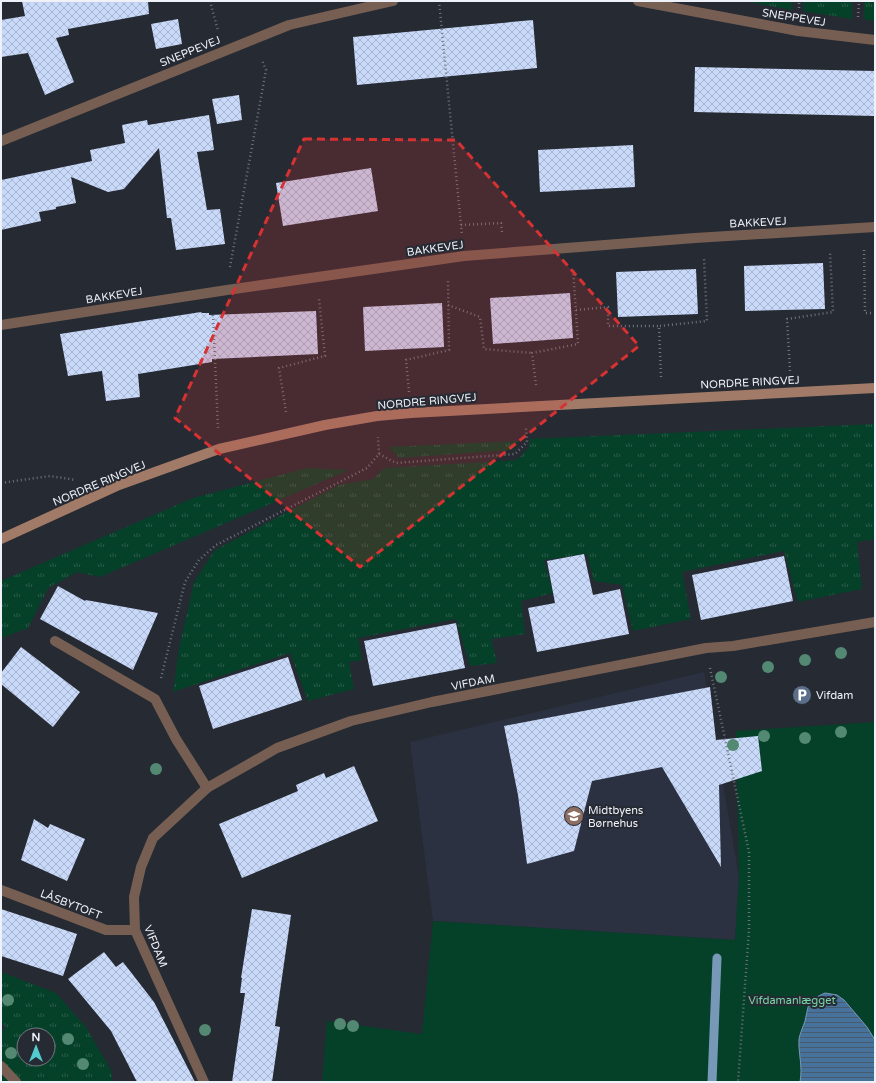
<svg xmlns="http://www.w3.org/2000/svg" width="876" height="1083" viewBox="0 0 876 1083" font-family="'Varela Round',sans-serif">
<defs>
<pattern id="grass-tufts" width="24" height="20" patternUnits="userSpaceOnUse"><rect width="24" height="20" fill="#054029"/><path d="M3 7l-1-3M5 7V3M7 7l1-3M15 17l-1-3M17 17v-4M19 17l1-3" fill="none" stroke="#2a5c49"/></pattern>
<pattern id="water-rules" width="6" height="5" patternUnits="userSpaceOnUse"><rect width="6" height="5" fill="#46729c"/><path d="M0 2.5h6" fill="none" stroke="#475b6f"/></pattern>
<pattern id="building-cross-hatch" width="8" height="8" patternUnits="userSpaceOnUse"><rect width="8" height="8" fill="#c9d9fa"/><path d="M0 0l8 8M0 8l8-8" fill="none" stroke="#a8b5ce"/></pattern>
</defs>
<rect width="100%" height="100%" fill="#262a33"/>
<path fill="#2b3140" d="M 704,672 L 739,877 L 735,940 L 433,921 L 410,742 Z"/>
<g fill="url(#grass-tufts)" fill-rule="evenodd">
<path d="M 743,1 L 792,1 L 792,10 Z"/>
<path d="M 803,1 L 852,1 L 852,19 L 803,11 Z"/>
<path d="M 864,1 L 875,3 L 875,21 L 864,19 Z"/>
<path d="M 875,424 L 875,539 L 857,542 L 862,589 L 798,602 L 784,551 L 682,572 L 691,619 L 633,631 L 622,585 L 594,581 L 587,554 L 544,560 L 553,593 L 521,601 L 525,634 L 491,639 L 497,663 L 470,666 L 456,619 L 358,638 L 362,660 L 349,662 L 354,689 L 308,701 L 290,653 L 173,692 L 179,648 L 194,582 L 215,550 L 339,485 L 373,479 L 384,468 L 517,460 L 529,447 L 530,439 Z"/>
<path d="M 518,441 L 513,450 L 399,458 L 388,447 Z"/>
<path d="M 307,468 L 349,470 L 100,577 L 77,572 L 48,588 L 28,628 L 1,638 L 1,581 L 193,498 Z"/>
<path d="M 1,972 L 56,993 L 86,1027 L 111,1070 L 113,1082 L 1,1082 L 1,1031 L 6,1027 L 1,1023 ZM 24,1035 L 48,1035 L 48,1059 L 24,1059 Z"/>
</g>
<path fill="#054029" d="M 875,722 L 875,1082 L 322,1082 L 327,1021 L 422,1034 L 433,921 L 735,940 L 739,877 L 736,731 Z"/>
<path fill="url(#water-rules)" stroke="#7898b7" d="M 825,993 L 837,995 L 844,1000 L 867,1027 L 875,1040 L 875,1082 L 800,1082 C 803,1066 798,1053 799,1039 C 800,1033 803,1027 805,1021 C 809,1003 807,1001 825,993 Z"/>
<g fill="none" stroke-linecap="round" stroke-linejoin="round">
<path stroke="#7898b7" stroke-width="9" d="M 712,1082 L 717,958"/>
</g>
<g fill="url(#building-cross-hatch)">
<path d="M 22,1 L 148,1 L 149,14 L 68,29 L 69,35 L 56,38 L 74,82 L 45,95 L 28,53 L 1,57 L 1,20 L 25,16 Z"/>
<path d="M 178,19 L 182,44 L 156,49 L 151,24 Z"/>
<path d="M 533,20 L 537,68 L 357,85 L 353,37 Z"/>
<path d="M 695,67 L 875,71 L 875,116 L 694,112 Z"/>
<path d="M 239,95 L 242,120 L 217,124 L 212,99 Z"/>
<path d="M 209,115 L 214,150 L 197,152 L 207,210 L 220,209 L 225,244 L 176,250 L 171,218 L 167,218 L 159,148 L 124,189 L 108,192 L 71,177 L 76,203 L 56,207 L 56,209 L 39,212 L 41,221 L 1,230 L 1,180 L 92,161 L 90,150 L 125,143 L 122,125 L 147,120 L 148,125 Z"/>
<path d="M 633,145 L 635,187 L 540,192 L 538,150 Z"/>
<path d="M 371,168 L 378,211 L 283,226 L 276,183 Z"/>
<path d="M 823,263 L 825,309 L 745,311 L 744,266 Z"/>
<path d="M 696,269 L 698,314 L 618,317 L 616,272 Z"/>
<path d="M 570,293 L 573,338 L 493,344 L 490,298 Z"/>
<path d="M 442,303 L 444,347 L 365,351 L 363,307 Z"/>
<path d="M 316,311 L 318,354 L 212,359 L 212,362 L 138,374 L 140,397 L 106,401 L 102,371 L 68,376 L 60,334 L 201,312 L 202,313 L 209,313 L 209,315 Z"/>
<path d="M 584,554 L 593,595 L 620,589 L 629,634 L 537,652 L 528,608 L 555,603 L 547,561 Z"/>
<path d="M 784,556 L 793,601 L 701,620 L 692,575 Z"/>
<path d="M 58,586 L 85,601 L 86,600 L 158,613 L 133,670 L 40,619 Z"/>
<path d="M 456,623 L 465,668 L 373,686 L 364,641 Z"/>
<path d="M 21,647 L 80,692 L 53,727 L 1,684 L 1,673 Z"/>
<path d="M 288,657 L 302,700 L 213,729 L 199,686 Z"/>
<path d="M 710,687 L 716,740 L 758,736 L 762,771 L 719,785 L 721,867 L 662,767 L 592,781 L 574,851 L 527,864 L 518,795 L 504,726 Z"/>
<path d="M 354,766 L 378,821 L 242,878 L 219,824 L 298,791 L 296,785 L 324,773 L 326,778 Z"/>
<path d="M 34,819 L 48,828 L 50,824 L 85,839 L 67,881 L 21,860 Z"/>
<path d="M 1,909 L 77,934 L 63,976 L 1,956 Z"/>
<path d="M 252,909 L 291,915 L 275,1026 L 280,1027 L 272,1082 L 232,1082 L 245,993 L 240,993 L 242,978 L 241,978 Z"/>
<path d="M 104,952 L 116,967 L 123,962 L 154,1002 L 195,1082 L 137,1082 L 111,1031 L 68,979 Z"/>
</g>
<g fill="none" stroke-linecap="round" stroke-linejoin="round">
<g stroke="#70747c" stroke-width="2.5" stroke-dasharray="1 3" stroke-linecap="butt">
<path d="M 210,1 L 218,31"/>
<path d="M 439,1 L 462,235"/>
<path d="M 799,8 L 799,1"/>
<path d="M 858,17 L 859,1"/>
<path d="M 461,225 L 501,223 L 502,232"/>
<path d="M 864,250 L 865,313 L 875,313"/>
<path d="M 230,267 L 266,70 L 262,60"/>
<path d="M 448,305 L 480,317 L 484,349 L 532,353"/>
<path d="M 576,310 L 608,307 L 608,326 L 659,326"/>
<path d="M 213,315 L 218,428"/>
<path d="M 790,371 L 787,319 L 833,312 L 830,252"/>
<path d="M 661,377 L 659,326 L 707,321 L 704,259"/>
<path d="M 536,385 L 532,353 L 578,344 L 573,268"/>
<path d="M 409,392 L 406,360 L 449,350 L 448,279"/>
<path d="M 286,412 L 279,368 L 325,356 L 319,299"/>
<path d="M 379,454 L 396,463 L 515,454 L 527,442 L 526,428"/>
<path d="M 1,483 L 50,476 L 76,480"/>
<path d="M 710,668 L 749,852 L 749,930 L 738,1082"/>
<path d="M 161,678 L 185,582 L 199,560 L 216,545 L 367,468 L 379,454 L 378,437"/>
</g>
<path stroke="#765f52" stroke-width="10" d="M 1,1066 L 16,1082"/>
<g stroke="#765f52" stroke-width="10">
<path d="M 638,1 L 798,31 L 875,40"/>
<path d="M 1,141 L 289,25 L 393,1"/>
<path d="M 1,325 L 227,290 L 464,256 L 695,238 L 875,227"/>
<path d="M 55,641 L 155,699 L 176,739 L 207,788"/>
<path d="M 1,890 L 106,930 L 135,930"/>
<path d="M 204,1082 L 135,930 L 134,897 L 141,867 L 153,838 L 207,788 L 277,748 L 351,721 L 432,702 L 706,648 L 733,646 L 875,622"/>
</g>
<path stroke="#a17b67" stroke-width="10" d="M 1,539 L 119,485 L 219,449 L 325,425 L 377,416 L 411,413 L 875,388"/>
</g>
<g fill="#538872">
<circle cx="841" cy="653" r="6"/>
<circle cx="805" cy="660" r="6"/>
<circle cx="768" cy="667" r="6"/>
<circle cx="721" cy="677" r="6"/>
<circle cx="841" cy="732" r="6"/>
<circle cx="764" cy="736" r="6"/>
<circle cx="805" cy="738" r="6"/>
<circle cx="733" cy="745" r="6"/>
<circle cx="156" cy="769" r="6"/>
<circle cx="8" cy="1000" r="6"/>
<circle cx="340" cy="1024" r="6"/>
<circle cx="353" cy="1026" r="6"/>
<circle cx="205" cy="1030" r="6"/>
<circle cx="68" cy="1039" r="6"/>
<circle cx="11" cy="1053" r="6"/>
<circle cx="83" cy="1064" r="6"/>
</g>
<path fill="#d73232" fill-opacity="0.2" stroke="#d73232" stroke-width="3" stroke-dasharray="8 5" stroke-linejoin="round" d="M 304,139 L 456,140 L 639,346 L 360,567 L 175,418 Z"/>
<defs>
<g id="parking-disc" transform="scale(1)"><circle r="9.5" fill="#5c6f8a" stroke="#262a33"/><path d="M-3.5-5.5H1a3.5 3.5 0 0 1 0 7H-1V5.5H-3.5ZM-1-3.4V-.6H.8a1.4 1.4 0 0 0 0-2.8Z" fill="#fff"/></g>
<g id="school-disc" transform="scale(1)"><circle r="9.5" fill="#8d6e63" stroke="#262a33"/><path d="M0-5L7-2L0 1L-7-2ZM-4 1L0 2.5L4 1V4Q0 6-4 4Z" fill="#fff"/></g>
</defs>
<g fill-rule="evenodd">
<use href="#parking-disc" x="802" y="695"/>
<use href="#school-disc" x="574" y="816"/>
</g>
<g text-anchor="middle" stroke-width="4" stroke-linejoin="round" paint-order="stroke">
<g font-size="11" fill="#eef1f7" stroke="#262a33">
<text transform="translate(794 17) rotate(9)" y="4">SNEPPEVEJ</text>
<text transform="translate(190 51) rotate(-22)" y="4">SNEPPEVEJ</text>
<text transform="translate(758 222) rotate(-3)" y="4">BAKKEVEJ</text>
<text transform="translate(435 248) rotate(-8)" y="4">BAKKEVEJ</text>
<text transform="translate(114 295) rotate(-9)" y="4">BAKKEVEJ</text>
<text transform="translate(750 382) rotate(-3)" y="4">NORDRE RINGVEJ</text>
<text transform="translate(427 401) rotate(-5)" y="4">NORDRE RINGVEJ</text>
<text transform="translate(99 483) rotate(-23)" y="4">NORDRE RINGVEJ</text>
<text transform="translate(473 682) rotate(-11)" y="4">VIFDAM</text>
<text transform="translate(71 904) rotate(21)" y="4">LÅSBYTOFT</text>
<text transform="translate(156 946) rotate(68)" y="4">VIFDAM</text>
</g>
<g font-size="11" fill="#eef1f7" stroke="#262a33" text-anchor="start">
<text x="816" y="699">Vifdam</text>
<text x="588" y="814">Midtbyens<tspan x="588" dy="13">Børnehus</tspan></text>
</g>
<g font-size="11" fill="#78d5a6" stroke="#262a33">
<text x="792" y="1004">Vifdamanlægget</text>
</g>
</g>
<rect width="876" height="1083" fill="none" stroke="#eef1f7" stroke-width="4"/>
<g transform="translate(36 1047)"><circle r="19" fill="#262a33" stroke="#767a81"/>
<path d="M0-3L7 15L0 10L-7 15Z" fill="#52ccd0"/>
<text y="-6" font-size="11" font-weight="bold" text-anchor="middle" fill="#eef1f7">N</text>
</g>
</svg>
